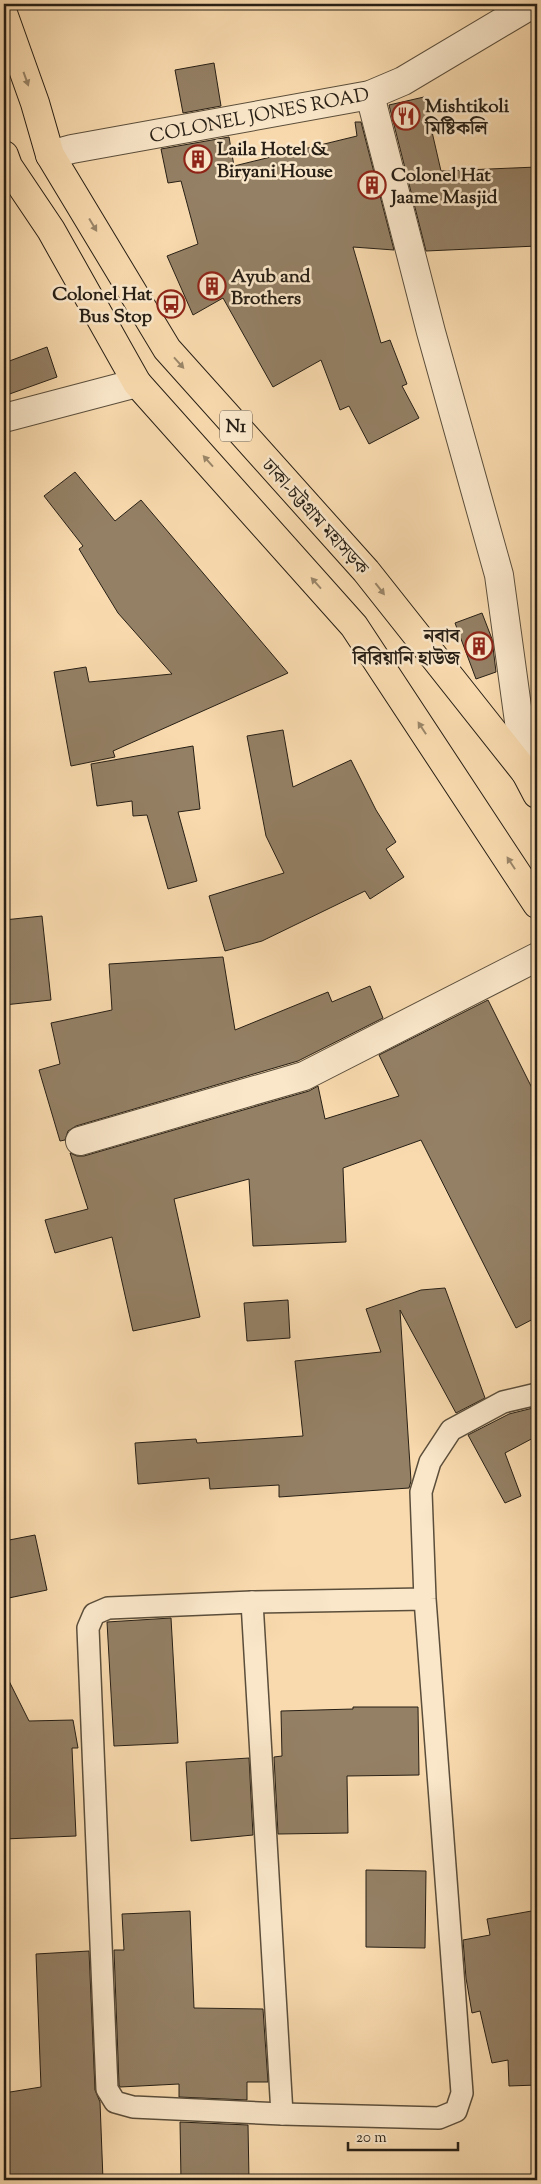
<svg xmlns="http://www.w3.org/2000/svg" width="541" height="2184" viewBox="0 0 541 2184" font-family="'Sorts Mill Goudy','Noto Serif Bengali',serif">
<rect width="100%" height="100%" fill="#f8daae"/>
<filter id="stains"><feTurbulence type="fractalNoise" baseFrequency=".004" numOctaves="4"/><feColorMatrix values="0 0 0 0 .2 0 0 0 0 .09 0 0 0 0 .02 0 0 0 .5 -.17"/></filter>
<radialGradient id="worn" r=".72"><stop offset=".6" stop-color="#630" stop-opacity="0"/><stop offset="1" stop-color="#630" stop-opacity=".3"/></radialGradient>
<g fill="#948065" stroke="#271f15">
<path d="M 214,63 L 221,106 L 183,113 L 175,70 Z"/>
<path d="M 424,97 L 441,171 L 537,167 L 537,246 L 426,251 L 389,105 Z"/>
<path d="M 355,122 L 361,122 L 394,250 L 353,247 L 381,343 L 390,340 L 407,384 L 402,386 L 419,418 L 369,444 L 349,406 L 340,410 L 321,360 L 273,387 L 223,298 L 193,315 L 167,256 L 198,244 L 181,181 L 168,183 L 161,149 L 229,137 L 234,166 L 357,136 Z"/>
<path d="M 47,347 L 57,377 L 4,396 L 4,363 Z"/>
<path d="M 75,472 L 115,521 L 141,500 L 288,673 L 113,751 L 115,757 L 71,766 L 54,672 L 86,667 L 89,682 L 172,674 L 118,613 L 79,549 L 83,546 L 44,496 Z"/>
<path d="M 482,613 L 492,639 L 496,672 L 476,679 L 455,623 Z"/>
<path d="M 283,730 L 293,787 L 351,760 L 376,810 L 396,842 L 386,849 L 404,877 L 370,899 L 365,891 L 262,941 L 225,951 L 209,896 L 284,873 L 266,836 L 247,736 Z"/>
<path d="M 193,746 L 200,809 L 178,812 L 197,881 L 168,889 L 147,815 L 133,816 L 132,801 L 97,806 L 91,764 Z"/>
<path d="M 42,916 L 51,1000 L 4,1005 L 4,920 Z"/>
<path d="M 223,957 L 235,1030 L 328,992 L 332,1002 L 370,986 L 383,1018 L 298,1061 L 76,1126 L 68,1131 L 65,1140 L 60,1141 L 39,1070 L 60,1064 L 51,1023 L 112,1010 L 109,964 Z"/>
<path d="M 488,1000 L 537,1098 L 537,1317 L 516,1328 L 421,1140 L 343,1168 L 346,1242 L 253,1246 L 249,1179 L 174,1199 L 200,1317 L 133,1331 L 112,1237 L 55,1253 L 45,1220 L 88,1209 L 70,1153 L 77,1156 L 84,1156 L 309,1091 L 318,1086 L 325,1119 L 399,1096 L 379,1055 Z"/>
<path d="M 445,1288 L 485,1398 L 456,1413 L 400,1310 L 411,1481 L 409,1488 L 279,1497 L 279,1485 L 210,1489 L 209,1478 L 138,1484 L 135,1443 L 196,1439 L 197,1443 L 303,1436 L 295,1361 L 381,1352 L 366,1309 L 421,1290 Z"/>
<path d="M 288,1300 L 290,1338 L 247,1341 L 244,1303 Z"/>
<path d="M 537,1407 L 537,1436 L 505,1453 L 521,1496 L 505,1503 L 468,1435 L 509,1414 Z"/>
<path d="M 35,1535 L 47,1590 L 4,1599 L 4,1541 Z"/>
<path d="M 171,1618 L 178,1743 L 114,1746 L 107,1622 Z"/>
<path d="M 4,1671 L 29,1721 L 73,1720 L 78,1748 L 72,1748 L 76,1836 L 4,1839 Z"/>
<path d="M 353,1707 L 418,1707 L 419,1775 L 347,1776 L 348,1833 L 278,1834 L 274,1757 L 282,1756 L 281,1711 L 353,1709 Z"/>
<path d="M 249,1758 L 253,1835 L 191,1841 L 186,1762 Z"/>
<path d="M 366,1870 L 426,1871 L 425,1948 L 366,1947 Z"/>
<path d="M 537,1910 L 537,2085 L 509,2086 L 508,2060 L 492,2063 L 480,2011 L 472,2013 L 466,1978 L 463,1940 L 490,1935 L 487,1919 Z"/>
<path d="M 190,1911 L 194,2008 L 263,2009 L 268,2082 L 247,2082 L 247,2100 L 179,2097 L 179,2084 L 120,2087 L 119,2085 L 114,1950 L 124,1950 L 122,1914 Z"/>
<path d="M 89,1951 L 95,2090 L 100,2102 L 103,2180 L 31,2180 L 30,2175 L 4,2177 L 4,2093 L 41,2087 L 36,1954 Z"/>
<path d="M 180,2122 L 248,2125 L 249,2180 L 181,2180 Z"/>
</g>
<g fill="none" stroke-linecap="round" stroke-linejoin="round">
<g stroke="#5b4e3b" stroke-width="24">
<g id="service">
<path d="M 425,1599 L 252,1602 L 108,1608 L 94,1614 L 88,1628 L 107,2089 L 115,2102 L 133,2107 L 282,2114 L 439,2118 L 456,2111 L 462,2093 L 425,1599 L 421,1492 L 430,1462 L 451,1430 L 503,1402 L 537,1394"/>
<path d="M 252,1602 L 282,2114"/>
</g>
</g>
<g stroke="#5b4e3b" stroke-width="30">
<g id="minor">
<path d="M 370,95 L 431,332 L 499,575 L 526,773"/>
<path d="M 50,155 L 72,149 L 370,95 L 403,81 L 524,9 L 537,4"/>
<path d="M 4,418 L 137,383"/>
<path d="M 80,1141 L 304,1076 L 537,957"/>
</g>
</g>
<g stroke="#271f15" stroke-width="30">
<g id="trunk">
<path d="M 4,16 L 35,103 L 50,155 L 167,349 L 366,571 L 526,773 L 537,794"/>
<path d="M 4,155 L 8,166 L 51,230 L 137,383 L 354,626 L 537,904"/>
</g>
</g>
<use href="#service" stroke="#fae7ca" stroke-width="21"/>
<use href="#minor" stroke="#fae7ca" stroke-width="28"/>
<use href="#trunk" stroke="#f8daae" stroke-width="28"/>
</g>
<defs><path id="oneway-solid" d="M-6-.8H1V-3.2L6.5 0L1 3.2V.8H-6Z" transform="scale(1.25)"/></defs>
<g fill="#9a8669">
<use href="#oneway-solid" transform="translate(26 79) rotate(70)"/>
<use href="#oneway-solid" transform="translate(93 225) rotate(59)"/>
<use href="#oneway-solid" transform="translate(179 363) rotate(48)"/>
<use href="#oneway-solid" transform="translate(208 461) rotate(-132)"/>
<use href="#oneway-solid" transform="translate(316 583) rotate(-132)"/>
<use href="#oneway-solid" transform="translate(380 589) rotate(52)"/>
<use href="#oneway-solid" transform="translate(422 728) rotate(-123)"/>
<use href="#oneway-solid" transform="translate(511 863) rotate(-123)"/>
</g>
<defs>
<g id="restaurant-ring" transform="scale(1.4375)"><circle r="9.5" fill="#fae7ca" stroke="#8f2418" stroke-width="1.5"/><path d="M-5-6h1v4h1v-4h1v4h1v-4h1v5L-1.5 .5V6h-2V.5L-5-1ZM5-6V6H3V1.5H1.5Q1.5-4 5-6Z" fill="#8f2418"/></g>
<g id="building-ring" transform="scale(1.4375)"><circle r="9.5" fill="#fae7ca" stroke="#8f2418" stroke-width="1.5"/><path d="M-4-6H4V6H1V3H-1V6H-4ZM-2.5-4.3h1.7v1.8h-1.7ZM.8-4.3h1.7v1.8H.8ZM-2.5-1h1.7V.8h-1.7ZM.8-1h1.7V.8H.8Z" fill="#8f2418"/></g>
<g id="bus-ring" transform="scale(1.4375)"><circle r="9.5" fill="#fae7ca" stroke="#8f2418" stroke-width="1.5"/><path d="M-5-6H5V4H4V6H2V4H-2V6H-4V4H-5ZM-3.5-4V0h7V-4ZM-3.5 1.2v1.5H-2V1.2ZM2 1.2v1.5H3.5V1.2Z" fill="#8f2418"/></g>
</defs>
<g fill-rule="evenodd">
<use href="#restaurant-ring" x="406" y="116"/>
<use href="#building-ring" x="198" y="159"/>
<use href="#building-ring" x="372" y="185"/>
<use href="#building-ring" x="212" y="286"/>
<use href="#bus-ring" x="171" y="304"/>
<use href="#building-ring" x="479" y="646"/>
</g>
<g text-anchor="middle" stroke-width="5" stroke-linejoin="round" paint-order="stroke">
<rect fill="#fae7ca" stroke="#665b4b" stroke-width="1" x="220" y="410.5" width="32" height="31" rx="4"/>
<g font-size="18" font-weight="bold" fill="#271f15">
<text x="236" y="432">N1</text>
</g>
<g font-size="19" font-weight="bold" fill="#271f15" stroke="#fae7ca" text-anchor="start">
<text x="425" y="112">Mishtikoli<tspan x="425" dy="22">মিষ্টিকলি</tspan></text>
<text x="217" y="155">Laila Hotel &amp;<tspan x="217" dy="22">Biryani House</tspan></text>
<text x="391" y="181">Colonel Hat<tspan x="391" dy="22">Jaame Masjid</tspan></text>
<text x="231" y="282">Ayub and<tspan x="231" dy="22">Brothers</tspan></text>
<text x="152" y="300" text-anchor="end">Colonel Hat<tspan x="152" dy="22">Bus Stop</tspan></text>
<text x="460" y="642" text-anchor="end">নবাব<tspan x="460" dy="22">বিরিয়ানি হাউজ</tspan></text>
</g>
<g font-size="19" fill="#271f15" stroke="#fae7ca">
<text transform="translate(259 114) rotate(-11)" y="7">COLONEL JONES ROAD</text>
<text transform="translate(316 516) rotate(48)" y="7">ঢাকা-চট্টগ্রাম মহাসড়ক</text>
</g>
</g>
<rect width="541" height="2184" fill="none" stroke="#f8daae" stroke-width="20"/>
<rect x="5" y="5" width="531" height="2174" fill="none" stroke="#271f15" stroke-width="2.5"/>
<rect x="10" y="10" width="521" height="2164" fill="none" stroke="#271f15"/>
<path d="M348 2142v8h110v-8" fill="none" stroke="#271f15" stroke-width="2.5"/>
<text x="356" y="2142" font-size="15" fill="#271f15" stroke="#fae7ca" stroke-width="4" paint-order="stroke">20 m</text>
<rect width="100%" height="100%" filter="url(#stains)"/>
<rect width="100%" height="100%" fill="url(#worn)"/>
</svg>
